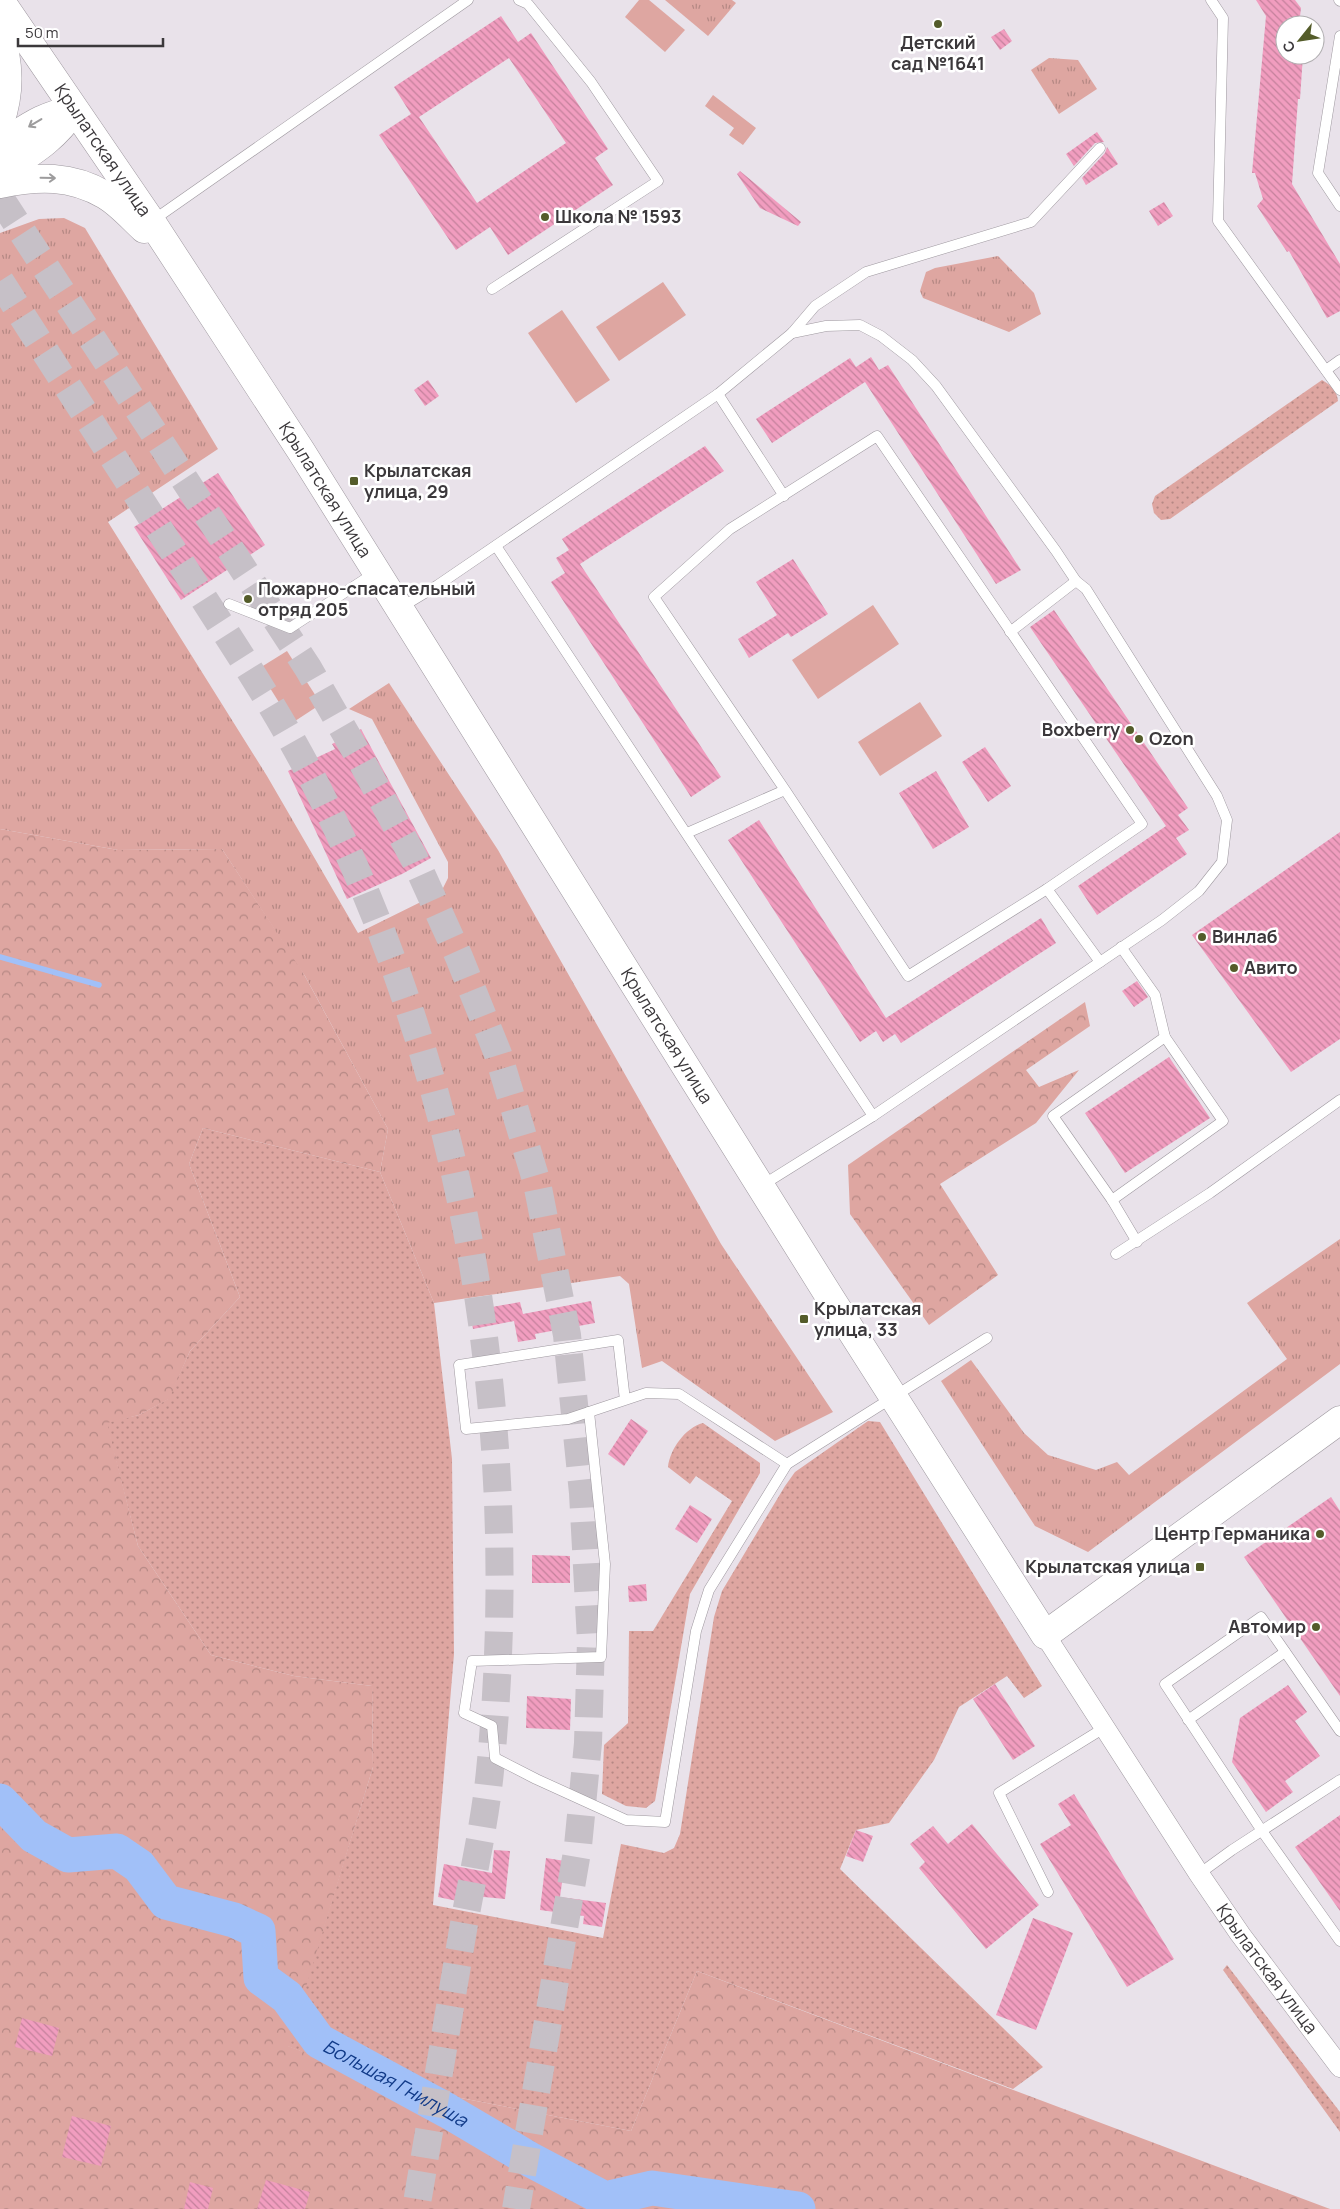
<svg xmlns="http://www.w3.org/2000/svg" width="1340" height="2209" viewBox="0 0 1340 2209" font-family="Manrope,sans-serif">
<defs>
<pattern id="grass-dots" width="8" height="8" patternUnits="userSpaceOnUse" patternTransform="scale(1.25)"><rect width="8" height="8" fill="#dea6a1"/><path d="M2 2h.1M6 6h.1" fill="none" stroke="#b58884" stroke-width="1.8" stroke-linecap="round"/></pattern>
<pattern id="forest-crowns" width="20" height="18" patternUnits="userSpaceOnUse" patternTransform="scale(1.25)"><rect width="20" height="18" fill="#dea6a1"/><path d="M2 6a3 3 0 1 1 6 0M12 15a3 3 0 1 1 6 0" fill="none" stroke="#b58884"/></pattern>
<pattern id="park-tufts" width="24" height="20" patternUnits="userSpaceOnUse" patternTransform="scale(1.25)"><rect width="24" height="20" fill="#dea6a1"/><path d="M3 7l-1-3M5 7V3M7 7l1-3M15 17l-1-3M17 17v-4M19 17l1-3" fill="none" stroke="#b58884"/></pattern>
<pattern id="building-back-hatch" width="6" height="6" patternUnits="userSpaceOnUse" patternTransform="scale(1.25)"><rect width="6" height="6" fill="#f19dbf"/><path d="M-1 5l2 2M0 0l6 6M5-1l2 2" fill="none" stroke="#c4819c"/></pattern>
</defs>
<rect width="100%" height="100%" fill="#e9e2ea"/>
<g fill="url(#grass-dots)">
<path d="M 1322,380 C 1331,385 1337,391 1338,401 L 1170,519 L 1161,520 L 1154,513 L 1152,504 L 1155,496 Z"/>
<path d="M 203,1128 L 380,1172 L 434,1303 L 452,1459 L 454,1654 L 433,1905 L 603,1938 L 621,1844 L 664,1853 L 674,1848 L 680,1834 L 714,1617 L 722,1591 L 785,1486 L 795,1472 L 868,1421 L 880,1422 L 1042,1686 L 1024,1698 L 1007,1676 L 959,1707 L 934,1760 L 889,1823 L 856,1830 L 840,1869 L 1043,2067 L 1013,2089 L 697,1971 L 631,2131 L 388,2084 L 287,2046 L 373,1767 L 372,1686 L 294,1676 L 211,1655 L 138,1546 L 106,1422 L 139,1415 L 168,1399 L 190,1351 L 240,1297 L 189,1164 Z"/>
<path d="M 703,1423 L 760,1463 L 760,1473 L 690,1594 L 655,1801 L 646,1808 L 626,1806 L 602,1794 L 604,1745 L 628,1723 L 629,1631 L 653,1631 L 732,1501 L 696,1476 L 690,1484 L 668,1467 C 670,1449 685,1428 703,1423 Z"/>
<path d="M 1227,1965 L 1340,2112 L 1340,2132 L 1223,1970 Z"/>
</g>
<g fill="url(#forest-crowns)">
<path d="M 0,829 L 118,850 L 222,849 L 300,967 L 388,1129 L 380,1172 L 203,1128 L 189,1164 L 240,1297 L 190,1351 L 169,1399 L 139,1415 L 107,1423 L 138,1546 L 211,1655 L 294,1676 L 372,1686 L 373,1767 L 288,2046 L 388,2084 L 631,2131 L 697,1971 L 1330,2209 L 0,2209 Z"/>
<path d="M 1085,1002 L 1090,1026 L 1026,1070 L 1039,1087 L 1079,1070 L 1036,1123 L 940,1184 L 998,1275 L 929,1325 L 850,1214 L 848,1165 Z"/>
</g>
<g fill="url(#park-tufts)">
<path d="M 665,0 L 732,0 L 736,3 L 708,36 Z"/>
<path d="M 1049,58 L 1078,60 L 1097,89 L 1059,114 L 1031,70 Z"/>
<path d="M 64,218 L 85,228 L 218,449 L 108,522 L 267,776 L 358,933 L 441,892 L 448,878 L 448,862 L 372,719 L 349,709 L 389,683 L 498,850 L 721,1244 L 833,1412 L 775,1441 L 662,1361 L 642,1368 L 629,1284 L 620,1276 L 434,1303 L 380,1172 L 388,1129 L 305,976 L 222,849 L 118,850 L 0,829 L 0,233 L 39,219 Z"/>
<path d="M 998,256 L 1034,293 L 1041,314 L 1009,332 L 923,298 L 920,291 L 926,272 L 935,268 Z"/>
<path d="M 1340,1239 L 1340,1364 L 1088,1552 L 1035,1526 L 941,1381 L 971,1360 L 1024,1433 L 1048,1455 L 1096,1470 L 1117,1462 L 1129,1475 L 1287,1359 L 1247,1303 Z"/>
</g>
<g fill="#dea6a1">
<path d="M 639,0 L 649,0 L 685,30 L 665,52 L 625,17 Z"/>
<path d="M 713,95 L 756,128 L 743,145 L 729,135 L 734,128 L 705,106 Z"/>
<path d="M 663,282 L 686,315 L 619,361 L 596,327 Z"/>
<path d="M 562,310 L 610,380 L 576,403 L 528,333 Z"/>
<path d="M 873,605 L 899,644 L 818,699 L 792,660 Z"/>
<path d="M 287,651 L 321,704 L 292,723 L 258,669 Z"/>
<path d="M 920,702 L 942,736 L 880,776 L 858,742 Z"/>
</g>
<g fill="none" stroke-linecap="round" stroke-linejoin="round">
<path stroke="#a1c0f8" stroke-width="5.5" d="M 0,957 L 99,985"/>
<path stroke="#a1c0f8" stroke-width="35" id="s1" d="M 0,1801 L 34,1836 L 68,1855 L 117,1851 L 139,1866 L 166,1902 L 234,1920 L 258,1931 L 261,1978 L 287,1997 L 319,2041 L 448,2111 L 531,2160 L 605,2199 L 652,2188 L 798,2209"/>
</g>
<g fill="url(#building-back-hatch)" fill-rule="evenodd">
<path d="M 1256,0 L 1295,0 L 1301,8 L 1299,25 L 1285,25 L 1285,55 L 1303,55 L 1300,99 L 1298,99 L 1292,184 L 1340,264 L 1340,311 L 1327,318 L 1289,251 L 1287,252 L 1257,206 L 1263,199 L 1255,173 L 1252,173 L 1266,16 Z"/>
<path d="M 501,16 L 518,42 L 531,33 L 608,149 L 595,158 L 613,185 L 508,255 L 490,227 L 456,250 L 379,135 L 411,114 L 394,87 ZM 509,58 L 566,143 L 477,203 L 419,117 Z"/>
<path d="M 1004,29 L 1012,41 L 1000,50 L 991,37 Z"/>
<path d="M 1097,132 L 1104,142 L 1095,143 L 1074,166 L 1066,154 Z"/>
<path d="M 1107,147 L 1118,164 L 1086,185 L 1082,178 L 1105,153 Z"/>
<path d="M 740,171 L 801,222 L 798,226 L 760,208 L 737,174 Z"/>
<path d="M 1164,202 L 1173,216 L 1158,226 L 1149,211 Z"/>
<path d="M 871,357 L 879,370 L 888,365 L 1021,570 L 996,584 L 865,382 L 772,443 L 756,419 L 850,358 L 856,367 Z"/>
<path d="M 428,380 L 439,396 L 425,406 L 414,390 Z"/>
<path d="M 705,446 L 724,471 L 580,564 L 721,777 L 691,797 L 551,582 L 565,573 L 556,558 L 569,550 L 562,539 Z"/>
<path d="M 218,473 L 265,545 L 181,600 L 134,527 Z"/>
<path d="M 793,559 L 828,614 L 791,637 L 788,633 L 749,658 L 738,639 L 777,615 L 756,582 Z"/>
<path d="M 1054,610 L 1188,808 L 1178,815 L 1189,830 L 1176,838 L 1187,854 L 1097,915 L 1078,886 L 1166,826 L 1030,627 Z"/>
<path d="M 361,729 L 431,858 L 402,874 L 347,899 L 288,771 L 335,749 L 332,744 Z"/>
<path d="M 985,747 L 1011,786 L 988,802 L 962,762 Z"/>
<path d="M 936,771 L 969,827 L 933,849 L 899,793 Z"/>
<path d="M 759,820 L 886,1018 L 1041,918 L 1056,943 L 901,1043 L 895,1034 L 883,1042 L 876,1031 L 860,1042 L 728,840 Z"/>
<path d="M 1340,832 L 1340,1039 L 1291,1072 L 1192,935 Z"/>
<path d="M 1137,981 L 1148,997 L 1134,1007 L 1122,991 Z"/>
<path d="M 1169,1057 L 1210,1118 L 1125,1173 L 1085,1113 Z"/>
<path d="M 591,1301 L 595,1323 L 535,1334 L 536,1339 L 518,1342 L 514,1321 L 473,1329 L 470,1311 L 520,1302 L 523,1314 Z"/>
<path d="M 631,1419 L 648,1431 L 624,1466 L 608,1454 Z"/>
<path d="M 1331,1497 L 1340,1511 L 1340,1696 L 1244,1557 Z"/>
<path d="M 690,1505 L 712,1519 L 697,1543 L 675,1529 Z"/>
<path d="M 532,1555 L 570,1556 L 570,1583 L 532,1583 Z"/>
<path d="M 646,1584 L 647,1601 L 629,1602 L 628,1586 Z"/>
<path d="M 995,1684 L 1035,1746 L 1013,1760 L 973,1699 Z"/>
<path d="M 1288,1685 L 1307,1712 L 1295,1721 L 1320,1756 L 1285,1781 L 1293,1792 L 1266,1812 L 1232,1762 L 1240,1718 Z"/>
<path d="M 527,1696 L 571,1699 L 570,1730 L 526,1728 Z"/>
<path d="M 1074,1794 L 1174,1959 L 1127,1987 L 1040,1844 L 1071,1825 L 1058,1804 Z"/>
<path d="M 1340,1815 L 1340,1911 L 1295,1847 Z"/>
<path d="M 972,1824 L 1039,1905 L 986,1949 L 919,1868 L 925,1862 L 910,1844 L 933,1826 L 948,1844 Z"/>
<path d="M 856,1830 L 873,1836 L 863,1862 L 846,1856 Z"/>
<path d="M 494,1850 L 510,1851 L 505,1899 L 463,1895 L 462,1902 L 438,1897 L 444,1864 L 492,1873 Z"/>
<path d="M 546,1858 L 565,1861 L 560,1897 L 606,1903 L 602,1927 L 583,1924 L 584,1916 L 540,1910 Z"/>
<path d="M 1033,1918 L 1073,1933 L 1036,2030 L 996,2015 Z"/>
<path d="M 22,2018 L 59,2028 L 52,2056 L 15,2047 Z"/>
<path d="M 72,2116 L 111,2126 L 101,2166 L 62,2157 Z"/>
<path d="M 266,2180 L 310,2192 L 305,2209 L 257,2209 Z"/>
<path d="M 190,2182 L 213,2188 L 208,2209 L 184,2209 Z"/>
</g>
<g fill="none" stroke-linecap="round" stroke-linejoin="round">
<g stroke="#c6c0c7" stroke-width="28" stroke-dasharray="28 14" stroke-linecap="butt">
<path d="M 0,198 L 308,668 L 362,762 L 415,860 L 459,957 L 498,1054 L 537,1183 L 567,1335 L 583,1493 L 591,1641 L 588,1743 L 578,1846 L 516,2209"/>
<path d="M 0,281 C 61,377 123,472 184,568 C 227,635 271,700 308,770 C 468,1076 524,1430 490,1771 C 485,1822 473,1874 464,1924 C 448,2019 432,2114 416,2209"/>
</g>
<g stroke="#9e989f" stroke-width="11">
<g id="lane">
<path d="M 1211,0 L 1223,18 L 1218,221 L 1340,390"/>
<path d="M 1339,0 L 1340,1"/>
<path d="M 1340,36 L 1318,173 L 1340,206"/>
<path d="M 152,221 L 468,0"/>
<path d="M 492,289 L 658,181 L 591,82 L 528,4 L 519,0"/>
<path d="M 1326,370 L 1340,360"/>
<path d="M 718,394 L 784,496"/>
<path d="M 496,546 L 873,1116"/>
<path d="M 229,604 L 290,628 L 376,572"/>
<path d="M 400,608 L 438,585 L 718,394 L 792,333 L 815,306 L 866,272 L 1031,222 L 1100,148"/>
<path d="M 1010,632 L 1076,581"/>
<path d="M 687,833 L 785,790 L 908,976 L 1047,889 L 1142,824 L 877,436 L 730,529 L 654,597 L 785,790"/>
<path d="M 1047,889 L 1100,962"/>
<path d="M 761,1186 L 873,1116 L 1162,920 L 1199,891 L 1222,862 L 1227,820 L 1217,796 L 1086,589 L 1076,581 L 1056,551 L 936,386 L 912,360 L 881,336 L 860,325 L 826,326 L 792,333"/>
<path d="M 1112,1200 L 1223,1121 L 1165,1037 L 1155,995 L 1121,947"/>
<path d="M 1137,1242 L 1112,1200 L 1053,1116 L 1165,1037"/>
<path d="M 1116,1254 L 1210,1193 L 1340,1100"/>
<path d="M 625,1400 L 618,1340 L 459,1365 L 466,1429 L 568,1419 L 646,1393 L 679,1394 L 787,1464"/>
<path d="M 589,1412 L 605,1564 L 601,1657 L 472,1661 L 464,1713 L 492,1726 L 495,1758 L 536,1779 L 626,1820 L 665,1822 L 696,1631 L 709,1590 L 787,1464 L 987,1338"/>
<path d="M 1188,1720 L 1285,1652"/>
<path d="M 1340,1731 L 1261,1617 L 1165,1684 L 1262,1831 L 1340,1941"/>
<path d="M 1199,1874 L 1232,1850 L 1340,1780"/>
<path d="M 1048,1892 L 999,1793 L 1104,1728"/>
</g>
</g>
<g stroke="#9e989f" stroke-width="21">
<g id="street">
<path id="s2" d="M 1045,1635 L 1199,1874 L 1240,1934 L 1340,2067"/>
</g>
</g>
<g stroke="#9e989f" stroke-width="29">
<g id="secondary">
<path id="s3" d="M 0,0 L 151,221 L 301,451 L 831,1299 L 1045,1635 L 1340,1420"/>
<path d="M 0,32 C 9,63 11,91 0,122"/>
<path d="M 0,145 C 27,128 42,115 74,110"/>
<path d="M 0,173 C 30,153 53,141 74,110"/>
<path d="M 0,184 C 38,176 71,175 105,195 C 119,203 132,218 144,229"/>
</g>
</g>
<use href="#lane" stroke="#fff" stroke-width="10"/>
<use href="#street" stroke="#fff" stroke-width="20"/>
<use href="#secondary" stroke="#fff" stroke-width="28"/>
</g>
<defs><path id="oneway-shaft" d="M-6 0H5M1.5-3L5.5 0L1.5 3" fill="none" stroke-width="1.6" stroke-linecap="round" stroke-linejoin="round" transform="scale(1.25)"/></defs>
<g stroke="#9d9c9d">
<use href="#oneway-shaft" transform="translate(35 123) rotate(149)"/>
<use href="#oneway-shaft" transform="translate(48 178) rotate(1)"/>
</g>
<g fill="#545c2a" stroke="#fff" stroke-width="2">
<circle cx="938" cy="24" r="5"/>
<circle cx="545" cy="217" r="5"/>
<rect x="349" y="476" width="10" height="10" rx="2.5"/>
<circle cx="248" cy="599" r="5"/>
<circle cx="1130" cy="730" r="5"/>
<circle cx="1139" cy="739" r="5"/>
<circle cx="1202" cy="937" r="5"/>
<circle cx="1234" cy="968" r="5"/>
<rect x="799" y="1314" width="10" height="10" rx="2.5"/>
<circle cx="1320" cy="1534" r="5"/>
<rect x="1195" y="1562" width="10" height="10" rx="2.5"/>
<circle cx="1316" cy="1627" r="5"/>
</g>
<g text-anchor="middle" stroke-width="5" stroke-linejoin="round" paint-order="stroke">
<g font-size="18" font-weight="bold" fill="#3b383b" stroke="#fff" text-anchor="start">
<text x="938" y="49" text-anchor="middle">Детский<tspan x="938" dy="21">сад №1641</tspan></text>
<text x="555" y="223">Школа № 1593</text>
<text x="364" y="477">Крылатская<tspan x="364" dy="21">улица, 29</tspan></text>
<text x="258" y="595">Пожарно-спасательный<tspan x="258" dy="21">отряд 205</tspan></text>
<text x="1120" y="736" text-anchor="end">Boxberry</text>
<text x="1149" y="745">Ozon</text>
<text x="1212" y="943">Винлаб</text>
<text x="1244" y="974">Авито</text>
<text x="814" y="1315">Крылатская<tspan x="814" dy="21">улица, 33</tspan></text>
<text x="1310" y="1540" text-anchor="end">Центр Германика</text>
<text x="1190" y="1573" text-anchor="end">Крылатская улица</text>
<text x="1306" y="1633" text-anchor="end">Автомир</text>
</g>
<g font-size="18" fill="#3b383b" stroke="#fff">
<text dy="6" stroke="none"><textPath href="#s3" startOffset="182">Крылатская улица</textPath></text>
<text dy="6" stroke="none"><textPath href="#s3" startOffset="588">Крылатская улица</textPath></text>
<text dy="6" stroke="none"><textPath href="#s3" startOffset="1232">Крылатская улица</textPath></text>
<text dy="6" stroke="none"><textPath href="#s2" startOffset="401">Крылатская улица</textPath></text>
</g>
<g font-size="19" font-style="italic" fill="#113a88" stroke="#fff">
<text dy="7" stroke="none"><textPath href="#s1" startOffset="526">Большая Гнилуша</textPath></text>
</g>
</g>
<g transform="translate(1300 40) rotate(240)"><circle r="24" fill="#ffffff" stroke="#b1afb1"/>
<path d="M0-4L9 19L0 12L-9 19Z" fill="#545c2a"/>
<text y="-8" font-size="14" font-weight="bold" text-anchor="middle" fill="#3b383b">С</text>
</g>
<path d="M18 38v8h145v-8" fill="none" stroke="#3b383b" stroke-width="2.5"/>
<text x="25" y="38" font-size="15" fill="#3b383b" stroke="#ffffff" stroke-width="4" paint-order="stroke">50 m</text>
</svg>
